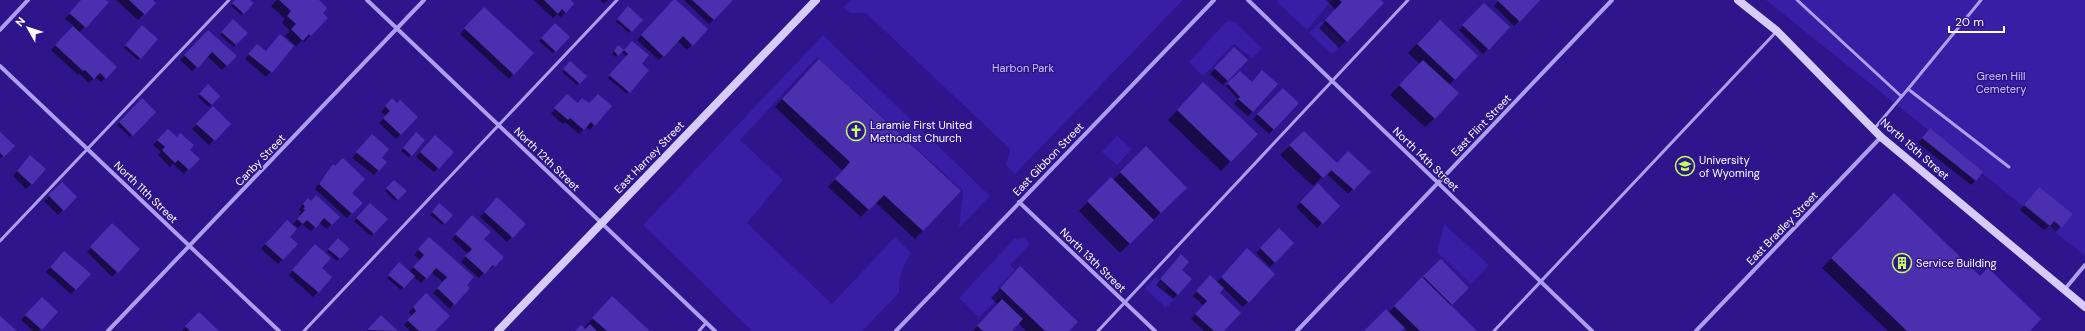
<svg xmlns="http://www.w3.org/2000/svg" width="2085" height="331" viewBox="0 0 2085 331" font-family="'DM Sans',sans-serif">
<rect width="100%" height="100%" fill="#2e158b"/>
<g fill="#381da5">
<path d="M 851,0 L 1183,0 L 1015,174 L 1006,165 L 1010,149 L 866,13 L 850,13 L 843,8 Z"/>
<path d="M 1278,0 L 1332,0 L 1307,30 L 1277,2 Z"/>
<path d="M 1766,0 L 2085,0 L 2085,256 Z"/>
<path d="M 1231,21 L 1235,22 L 1262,48 L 1252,58 L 1234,44 L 1203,76 L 1189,62 L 1226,22 Z"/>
<path d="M 1321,21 L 1344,42 L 1332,54 L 1309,33 Z"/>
<path d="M 823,35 L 990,196 L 959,228 L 963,191 L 817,57 L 740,140 L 783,180 L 747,223 L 832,304 L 895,237 L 911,253 C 902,267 899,276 899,293 L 862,331 L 752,331 L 643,225 Z"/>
<path d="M 1117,136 L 1132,149 L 1117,165 L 1102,152 Z"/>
<path d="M 1444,224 L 1489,265 L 1471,284 L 1437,252 Z"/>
<path d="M 1020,238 L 1024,238 L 1030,244 L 1010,265 L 1015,270 L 998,288 L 1003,294 L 979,317 L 959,298 L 1014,239 Z"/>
<path d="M 1156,277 L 1167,287 L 1165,290 L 1175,299 L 1166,308 L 1145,288 Z"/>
</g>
<g fill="#0007">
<path d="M 82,0 L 105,0 L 107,2 L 79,33 L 116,67 L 101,82 L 95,77 L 89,83 L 80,74 L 78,75 L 51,50 L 74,26 L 65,19 Z"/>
<path d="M 116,0 L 152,0 L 155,3 L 138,20 Z"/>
<path d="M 236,0 L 249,0 L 252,3 L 241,15 L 231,6 Z"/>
<path d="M 277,0 L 317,0 L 322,13 L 327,18 L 304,42 L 302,40 L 296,46 L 285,36 L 290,31 L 282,23 L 285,19 L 271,6 Z"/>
<path d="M 534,0 L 570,0 L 573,4 L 561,17 L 557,14 L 553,18 Z"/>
<path d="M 600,0 L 608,0 L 604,4 Z"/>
<path d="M 674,0 L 706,29 L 687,50 L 678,41 L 659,60 L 637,40 Z"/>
<path d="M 684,0 L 731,0 L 709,24 Z"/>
<path d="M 1326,0 L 1379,0 L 1383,3 L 1339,48 L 1319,28 L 1336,10 Z"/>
<path d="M 1499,0 L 1539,0 L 1514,26 L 1494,6 Z"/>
<path d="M 1484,4 L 1508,27 L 1483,54 L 1459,30 Z"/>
<path d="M 628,8 L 641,20 L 629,33 L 616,21 Z"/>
<path d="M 480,13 L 513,74 L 509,79 L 460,34 Z"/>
<path d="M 233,21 L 246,33 L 234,47 L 220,35 Z"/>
<path d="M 555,24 L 568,37 L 553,53 L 539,41 Z"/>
<path d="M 142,27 L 157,39 L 138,60 L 124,48 Z"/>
<path d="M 1430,30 L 1477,56 L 1449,85 L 1435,118 L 1425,127 L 1390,95 L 1420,64 L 1408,53 Z"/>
<path d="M 208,31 L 235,56 L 222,70 L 207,56 L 192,71 L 180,60 Z"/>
<path d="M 632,42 L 640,64 L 627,94 L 608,78 L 627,57 L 621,52 L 616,57 L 612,54 L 618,47 L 624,51 Z"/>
<path d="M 293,47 L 266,77 L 245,59 L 253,49 L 265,52 Z"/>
<path d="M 1229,53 L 1246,60 L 1223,85 L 1210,74 Z"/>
<path d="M 570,62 L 586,76 L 577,85 L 562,72 Z"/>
<path d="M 811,68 L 959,191 L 915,239 L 875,202 L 861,217 L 828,187 L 843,171 L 775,107 Z"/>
<path d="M 1240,72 L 1253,111 L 1248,116 L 1234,104 L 1238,99 L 1226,86 Z"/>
<path d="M 208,86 L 219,96 L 209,107 L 198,97 Z"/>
<path d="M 1283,89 L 1298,103 L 1269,134 L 1253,119 Z"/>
<path d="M 1194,93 L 1256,134 L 1221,171 L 1168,120 Z"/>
<path d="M 567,95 L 594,125 L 589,130 L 586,126 L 579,134 L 565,122 L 563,124 L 551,114 Z"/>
<path d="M 142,99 L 155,112 L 130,137 L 117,125 Z"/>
<path d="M 392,100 L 417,117 L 396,139 L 379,123 L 386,116 L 381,112 Z"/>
<path d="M 213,108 L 229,124 L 209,145 L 192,129 Z"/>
<path d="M 1930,129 L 1976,180 L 1971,185 L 1918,143 Z"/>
<path d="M 168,130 L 188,150 L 188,169 L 184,174 L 173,164 L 170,167 L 158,155 L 161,152 L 153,145 Z"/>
<path d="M 1304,132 L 1336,163 L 1313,186 L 1280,155 Z"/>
<path d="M 0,133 L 13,146 L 1,158 L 0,157 Z"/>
<path d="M 414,136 L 411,155 L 409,157 L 401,151 Z"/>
<path d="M 368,140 L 385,162 L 374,175 L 352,158 Z"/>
<path d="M 430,141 L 438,168 L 434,172 L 416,157 Z"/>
<path d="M 1146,148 L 1185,188 L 1120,253 L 1079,211 L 1111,178 L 1113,180 Z"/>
<path d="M 1344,157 L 1369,172 L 1348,194 L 1328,175 Z"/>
<path d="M 26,161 L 31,184 L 26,189 L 13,176 Z"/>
<path d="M 333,166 L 351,193 L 361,203 L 347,218 L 315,189 Z"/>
<path d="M 394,181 L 405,191 L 395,201 L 385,191 Z"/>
<path d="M 62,183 L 76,197 L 58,215 L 44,201 Z"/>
<path d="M 1318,185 L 1339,206 L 1317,228 L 1296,207 Z"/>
<path d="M 2039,188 L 2071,214 L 2056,232 L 2049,226 L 2044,230 L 2020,210 Z"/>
<path d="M 311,202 L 338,217 L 327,229 L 319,223 L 311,231 L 302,224 L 298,228 L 293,224 L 301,216 L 299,214 L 301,212 L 299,209 L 303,204 Z"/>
<path d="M 493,203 L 524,224 L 507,242 L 480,217 Z"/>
<path d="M 1884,203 L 2028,331 L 1888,331 L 1822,268 Z"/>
<path d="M 370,204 L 387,219 L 371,236 L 354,221 Z"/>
<path d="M 437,207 L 451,215 L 443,225 L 430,215 Z"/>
<path d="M 468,221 L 483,239 L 494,266 L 489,270 L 488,269 L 479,278 L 461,262 L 468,254 L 452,239 Z"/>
<path d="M 282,225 L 289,237 L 283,259 L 278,264 L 261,249 Z"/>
<path d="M 108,229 L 117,272 L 112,277 L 87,252 Z"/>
<path d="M 1279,229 L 1293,243 L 1270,267 L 1256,253 Z"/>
<path d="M 338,239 L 349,249 L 337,261 L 327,252 Z"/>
<path d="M 425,243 L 465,285 L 450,309 L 433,293 L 443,282 L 431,272 L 421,283 L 413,276 L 401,290 L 387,278 L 397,266 L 409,272 L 420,260 L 414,255 Z"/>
<path d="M 310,250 L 321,268 L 318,292 L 313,297 L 289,275 Z"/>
<path d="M 1247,250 L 1274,274 L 1243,307 L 1223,288 L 1218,293 L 1223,331 L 1204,331 L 1191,319 L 1204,306 L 1193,296 L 1206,281 L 1217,282 Z"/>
<path d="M 60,257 L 89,274 L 71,294 L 46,272 Z"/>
<path d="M 1176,260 L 1181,270 L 1191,279 L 1173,299 L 1156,285 Z"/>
<path d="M 1441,260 L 1468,288 L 1450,306 L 1476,331 L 1407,331 L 1404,327 L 1400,331 L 1366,331 L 1388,313 Z"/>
<path d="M 1020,268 L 1068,331 L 1026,331 L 1018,323 L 1011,331 L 973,331 L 998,304 L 991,298 Z"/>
<path d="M 426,295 L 434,331 L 410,331 L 404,325 L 412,316 L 409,312 Z"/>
<path d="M 37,303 L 57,312 L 39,331 L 33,331 L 21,320 Z"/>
<path d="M 603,307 L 649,331 L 576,331 L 583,329 Z"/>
<path d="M 199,313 L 217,331 L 182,331 Z"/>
<path d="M 381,317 L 397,331 L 367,331 Z"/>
</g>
<g fill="#4a30af">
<path d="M 81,0 L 106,0 L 109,2 L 86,28 L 69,13 Z"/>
<path d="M 129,0 L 153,0 L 156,3 L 145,15 Z"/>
<path d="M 235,0 L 250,0 L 254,3 L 244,14 L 232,3 Z"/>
<path d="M 279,0 L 319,0 L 327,8 L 323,13 L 328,18 L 311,36 L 309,34 L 303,41 L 291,29 L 296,24 L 287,16 L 291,11 Z"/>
<path d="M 544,0 L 571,0 L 574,4 L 566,13 L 562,9 L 558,14 Z"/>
<path d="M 673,0 L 676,0 L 708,29 L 693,46 L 683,36 L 664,57 L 641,35 Z"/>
<path d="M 692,0 L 733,0 L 714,20 Z"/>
<path d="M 1339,0 L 1381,0 L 1384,3 L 1347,42 L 1325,20 L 1342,2 Z"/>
<path d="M 1497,0 L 1540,0 L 1520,22 Z"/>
<path d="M 1484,3 L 1510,27 L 1489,50 L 1462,25 Z"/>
<path d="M 628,6 L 643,20 L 632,32 L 617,19 Z"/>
<path d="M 484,7 L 534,53 L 514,75 L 464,28 Z"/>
<path d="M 233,19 L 248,33 L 236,45 L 221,32 Z"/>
<path d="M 1440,20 L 1478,56 L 1455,80 L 1417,44 Z"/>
<path d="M 555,23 L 570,37 L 556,52 L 541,38 Z"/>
<path d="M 142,25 L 158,39 L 141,59 L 125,45 Z"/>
<path d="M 73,26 L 117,67 L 106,79 L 100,73 L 94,79 L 85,70 L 83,71 L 55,45 Z"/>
<path d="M 208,30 L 237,56 L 227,66 L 212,52 L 198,68 L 184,55 Z"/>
<path d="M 280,34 L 294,46 L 272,73 L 248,54 L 257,44 L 266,51 Z"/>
<path d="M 632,41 L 649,55 L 642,64 L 649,70 L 630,93 L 609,75 L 628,54 L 624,50 L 618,56 L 614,51 L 618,45 L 624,50 Z"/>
<path d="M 1234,47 L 1248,60 L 1228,81 L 1214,68 Z"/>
<path d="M 819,59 L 961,191 L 923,231 L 884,195 L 869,210 L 835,179 L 850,162 L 782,99 Z"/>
<path d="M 1423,60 L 1459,93 L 1435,119 L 1399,85 Z"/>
<path d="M 570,61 L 587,76 L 580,84 L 563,69 Z"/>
<path d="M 1262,70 L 1278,84 L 1253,112 L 1238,99 L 1240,97 L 1227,83 L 1240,71 L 1252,82 Z"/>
<path d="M 1203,82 L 1258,134 L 1231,162 L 1177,110 Z"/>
<path d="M 208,84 L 220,96 L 212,105 L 199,94 Z"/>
<path d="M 1283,88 L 1299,103 L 1274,130 L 1257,114 Z"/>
<path d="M 567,94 L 578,103 L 582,98 L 589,103 L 598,94 L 612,106 L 595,126 L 591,122 L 584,130 L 570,118 L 568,120 L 554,108 Z"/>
<path d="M 142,98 L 156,112 L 133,136 L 119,122 Z"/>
<path d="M 392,98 L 397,103 L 400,100 L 418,117 L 401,135 L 383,118 L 390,111 L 385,106 Z"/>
<path d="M 213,106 L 231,124 L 215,141 L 196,124 Z"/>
<path d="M 1930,128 L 1983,172 L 1976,181 L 1922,138 Z"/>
<path d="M 168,129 L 177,137 L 180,133 L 194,145 L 190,150 L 200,159 L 189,170 L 178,160 L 175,163 L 162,150 L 165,147 L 157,140 Z"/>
<path d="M 1304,131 L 1337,163 L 1348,151 L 1371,172 L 1354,190 L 1331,170 L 1323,178 L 1289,145 Z"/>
<path d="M 0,132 L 15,146 L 4,157 L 0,153 Z"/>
<path d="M 416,132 L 425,140 L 412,156 L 403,148 Z"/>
<path d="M 372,134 L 389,149 L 382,158 L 387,162 L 379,171 L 356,152 Z"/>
<path d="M 435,135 L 454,152 L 439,169 L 420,152 Z"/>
<path d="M 1146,146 L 1187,188 L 1161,213 L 1120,172 Z"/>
<path d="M 30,155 L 46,169 L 32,185 L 17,171 Z"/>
<path d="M 343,158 L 365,179 L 352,193 L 363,203 L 352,214 L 319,184 L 333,164 L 335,166 Z"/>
<path d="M 1111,177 L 1154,220 L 1130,244 L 1087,201 Z"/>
<path d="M 394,180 L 407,191 L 398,200 L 386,188 Z"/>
<path d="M 62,182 L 77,197 L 64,211 L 48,195 Z"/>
<path d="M 1318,183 L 1340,206 L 1323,224 L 1300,202 Z"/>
<path d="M 2039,187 L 2073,214 L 2062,228 L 2054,221 L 2050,226 L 2024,205 Z"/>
<path d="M 1894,193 L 1980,276 L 1988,268 L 2041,319 L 2030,331 L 1907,331 L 1831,258 Z"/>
<path d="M 316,195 L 340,217 L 332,225 L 324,218 L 316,228 L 307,220 L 303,224 L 297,219 L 305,210 L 303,209 L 305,207 L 303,204 L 308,198 L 311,201 Z"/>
<path d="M 497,197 L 526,224 L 513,238 L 484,212 Z"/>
<path d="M 370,203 L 388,219 L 374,234 L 356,218 Z"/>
<path d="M 439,203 L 453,215 L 445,224 L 432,212 Z"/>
<path d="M 472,215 L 491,232 L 484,239 L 504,257 L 495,267 L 493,265 L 485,274 L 465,256 L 472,249 L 455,234 Z"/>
<path d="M 287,220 L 297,229 L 290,237 L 298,244 L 283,260 L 265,244 Z"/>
<path d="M 112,223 L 140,249 L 118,273 L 90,247 Z"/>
<path d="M 1279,228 L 1294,243 L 1275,263 L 1260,248 Z"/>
<path d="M 429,237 L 474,277 L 467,285 L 470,288 L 455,305 L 437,288 L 447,277 L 436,268 L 427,279 L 413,267 L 424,255 L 418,249 Z"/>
<path d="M 338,238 L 350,249 L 340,259 L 328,249 Z"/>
<path d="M 315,244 L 331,258 L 322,268 L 332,277 L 319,293 L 292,270 Z"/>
<path d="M 1247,248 L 1275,274 L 1249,303 L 1221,277 Z"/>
<path d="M 64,251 L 91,274 L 76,290 L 50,267 Z"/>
<path d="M 1181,254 L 1189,262 L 1182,270 L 1192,279 L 1178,295 L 1160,279 Z"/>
<path d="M 1441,259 L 1469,288 L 1452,305 L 1423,276 Z"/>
<path d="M 399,262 L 415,276 L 404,288 L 388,275 Z"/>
<path d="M 1020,266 L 1078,322 L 1069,331 L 1045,331 L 1000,288 Z"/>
<path d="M 1210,275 L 1224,288 L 1220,293 L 1241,313 L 1224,331 L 1214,331 L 1195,314 L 1207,301 L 1196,291 Z"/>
<path d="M 1422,277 L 1477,331 L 1420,331 L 1394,306 Z"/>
<path d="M 426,293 L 450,316 L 435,331 L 419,331 L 407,320 L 416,311 L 413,307 Z"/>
<path d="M 612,296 L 639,321 L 650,331 L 607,331 L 592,318 Z"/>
<path d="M 42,297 L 58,312 L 42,330 L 25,315 Z"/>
<path d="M 1002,299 L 1023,319 L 1012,331 L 983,331 L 977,326 Z"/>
<path d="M 1386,309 L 1405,328 L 1401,331 L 1364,331 Z"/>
<path d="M 199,312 L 219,331 L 190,331 L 185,326 Z"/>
<path d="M 381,315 L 398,331 L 367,330 Z"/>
<path d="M 0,316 L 17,331 L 0,331 Z"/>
<path d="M 590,324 L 597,331 L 575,331 L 581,325 L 585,329 Z"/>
</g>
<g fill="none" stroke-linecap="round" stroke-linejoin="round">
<g stroke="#ae9eef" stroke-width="3">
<path d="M 1797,0 L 1901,96"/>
<path d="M 1908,89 L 1981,0"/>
<path d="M 1874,129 L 1908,89 L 2009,167"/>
<path d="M 0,241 L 229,0"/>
<path d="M 304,331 L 617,0"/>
<path d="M 699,331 L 706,323"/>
<path d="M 1098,331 L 1408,0"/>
<path d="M 1494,331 L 1777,31"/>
</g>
<g stroke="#ae9eef" stroke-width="4">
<path d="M 367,0 L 715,331"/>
<path d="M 1248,0 L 1592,331"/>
<path d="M 0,30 L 28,0"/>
<path d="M 0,66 L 279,331"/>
<path d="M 1019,202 L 1155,331"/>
<path d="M 2065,289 L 2085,265"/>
<path d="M 108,331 L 424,0"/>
<path d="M 896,331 L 1214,0"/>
<path d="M 1297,331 L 1612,0"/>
<path d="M 1696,331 L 1881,137"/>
</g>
<g stroke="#d6cbfb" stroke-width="8">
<path d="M 1738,0 L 1777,31 L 1881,137 L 2085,307"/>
<path d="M 498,331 L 816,0"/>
</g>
</g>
<defs>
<g id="church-ring" transform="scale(1)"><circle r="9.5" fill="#2e158b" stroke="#c4ff5c" stroke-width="1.5"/><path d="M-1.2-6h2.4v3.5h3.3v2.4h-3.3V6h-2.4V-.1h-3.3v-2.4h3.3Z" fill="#c4ff5c"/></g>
<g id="university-ring" transform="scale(1)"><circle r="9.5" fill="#2e158b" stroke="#c4ff5c" stroke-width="1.5"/><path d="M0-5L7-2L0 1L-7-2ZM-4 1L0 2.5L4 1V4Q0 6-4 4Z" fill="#c4ff5c"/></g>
<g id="building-ring" transform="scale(1)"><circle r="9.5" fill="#2e158b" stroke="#c4ff5c" stroke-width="1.5"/><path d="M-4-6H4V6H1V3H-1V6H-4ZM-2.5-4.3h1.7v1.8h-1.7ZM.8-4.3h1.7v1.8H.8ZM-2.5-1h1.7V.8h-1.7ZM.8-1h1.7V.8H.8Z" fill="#c4ff5c"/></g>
</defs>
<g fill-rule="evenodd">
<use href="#church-ring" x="856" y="131"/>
<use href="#university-ring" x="1685" y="166"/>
<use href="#building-ring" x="1902" y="263"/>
</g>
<g text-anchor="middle" stroke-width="3" stroke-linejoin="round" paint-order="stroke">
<g font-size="11" fill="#cfc4fb" stroke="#2e158b">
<text x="1023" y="72">Harbon Park</text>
<text x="2001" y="80">Green Hill<tspan x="2001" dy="13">Cemetery</tspan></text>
</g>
<g font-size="11" fill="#fff" stroke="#2e158b" text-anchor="start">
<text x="870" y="129">Laramie First United<tspan x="870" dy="13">Methodist Church</tspan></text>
<text x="1699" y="164">University<tspan x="1699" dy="13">of Wyoming</tspan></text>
<text x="1916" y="267">Service Building</text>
</g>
<g font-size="11" fill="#fff" stroke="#2e158b">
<text transform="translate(1481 125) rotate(-46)" y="4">East Flint Street</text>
<text transform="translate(1915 149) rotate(41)" y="4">North 15th Street</text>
<text transform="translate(649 157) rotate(-46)" y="4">East Harney Street</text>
<text transform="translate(547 159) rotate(44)" y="4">North 12th Street</text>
<text transform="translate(1048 159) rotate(-46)" y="4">East Gibbon Street</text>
<text transform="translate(1426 159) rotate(44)" y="4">North 14th Street</text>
<text transform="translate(260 160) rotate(-46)" y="4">Canby Street</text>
<text transform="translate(146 192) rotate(44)" y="4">North 11th Street</text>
<text transform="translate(1782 228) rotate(-46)" y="4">East Bradley Street</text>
<text transform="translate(1093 260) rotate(44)" y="4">North 13th Street</text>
</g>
</g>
<g transform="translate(28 28) rotate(309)" stroke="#2e158b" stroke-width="3" paint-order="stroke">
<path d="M0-3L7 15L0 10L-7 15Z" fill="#ffffff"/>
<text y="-6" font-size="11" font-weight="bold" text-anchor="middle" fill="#ffffff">N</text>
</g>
<path d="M1949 26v6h55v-6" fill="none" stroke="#ffffff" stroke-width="2"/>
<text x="1955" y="26" font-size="12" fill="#ffffff" stroke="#2e158b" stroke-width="3" paint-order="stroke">20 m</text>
</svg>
